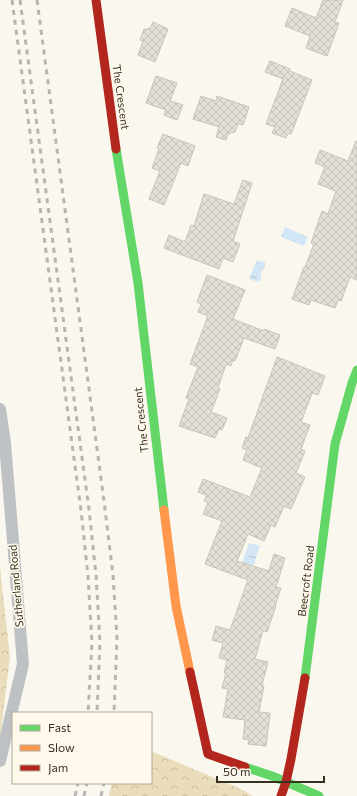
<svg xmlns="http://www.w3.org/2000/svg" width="357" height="796" viewBox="0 0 357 796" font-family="Commissioner,sans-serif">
<defs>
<pattern id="park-crowns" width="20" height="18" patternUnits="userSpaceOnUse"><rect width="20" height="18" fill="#eaddbb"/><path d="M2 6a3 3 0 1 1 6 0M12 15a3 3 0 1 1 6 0" fill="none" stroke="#c9bea1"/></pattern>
<pattern id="water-ripples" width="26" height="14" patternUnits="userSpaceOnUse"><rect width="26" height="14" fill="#d3e6f5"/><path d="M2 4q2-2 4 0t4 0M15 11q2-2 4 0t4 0" fill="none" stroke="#b6c6d2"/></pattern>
<pattern id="building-cross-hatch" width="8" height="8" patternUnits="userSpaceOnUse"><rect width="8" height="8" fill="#e4e0d6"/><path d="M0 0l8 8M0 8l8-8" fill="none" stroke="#c4c1b8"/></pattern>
</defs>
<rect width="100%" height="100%" fill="#faf7ef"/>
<g fill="url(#park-crowns)">
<path d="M 0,567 L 10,657 L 0,739 Z"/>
<path d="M 151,751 L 241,789 L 253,796 L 109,796 L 112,783 L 151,783 Z"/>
</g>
<g fill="url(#water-ripples)">
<path d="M 285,227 L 308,237 L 304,246 L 281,237 Z"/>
<path d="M 257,260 L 265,262 L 265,267 C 261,271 260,274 261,279 L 258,282 L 249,279 Z"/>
<path d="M 249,543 L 260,546 L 255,560 L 255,563 L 252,566 L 242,563 Z"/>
</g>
<g fill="url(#building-cross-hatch)" stroke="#c7c3b9">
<path d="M 323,0 L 343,0 L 335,22 L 339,23 L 327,56 L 306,48 L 310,36 L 285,26 L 292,8 L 316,18 Z"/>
<path d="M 153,22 L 168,29 L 155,62 L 138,55 L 143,41 L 140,40 L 144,29 L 147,30 L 148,28 L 150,29 Z"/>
<path d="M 270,61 L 290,69 L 290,71 L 312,80 L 291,134 L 288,133 L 286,138 L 272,133 L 275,127 L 266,124 L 283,79 L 265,72 Z"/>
<path d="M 156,76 L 177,83 L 170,101 L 183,105 L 177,120 L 164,115 L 166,110 L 146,103 Z"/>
<path d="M 201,96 L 216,101 L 217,96 L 249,107 L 243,125 L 238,124 L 235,132 L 228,134 L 226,140 L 216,137 L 219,127 L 193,119 Z"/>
<path d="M 163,134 L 195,146 L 188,166 L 181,163 L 164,205 L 149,199 L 160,171 L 152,168 L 159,149 L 157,148 Z"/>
<path d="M 356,141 L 357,141 L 357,280 L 350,277 L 341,301 L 338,300 L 335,308 L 311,300 L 309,305 L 292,299 L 304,267 L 305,267 L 314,244 L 311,243 L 322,211 L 328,214 L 336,191 L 318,184 L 325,167 L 315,163 L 320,150 L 348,161 Z"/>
<path d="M 243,180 L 252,183 L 233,241 L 240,244 L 233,262 L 223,258 L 219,269 L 164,248 L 169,235 L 185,242 L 191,225 L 194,226 L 204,194 L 234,204 Z"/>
<path d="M 207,275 L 245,290 L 233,319 L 264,331 L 264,329 L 280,335 L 275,349 L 244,338 L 235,361 L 233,360 L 231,366 L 226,364 L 218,388 L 220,389 L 211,412 L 227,418 L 222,430 L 219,429 L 215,438 L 179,426 L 189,399 L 186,398 L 198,367 L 190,364 L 208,316 L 198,312 L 201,304 L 197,302 Z"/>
<path d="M 277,357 L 325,376 L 318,395 L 312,393 L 301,422 L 310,425 L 301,449 L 305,451 L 296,473 L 305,477 L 291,509 L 284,506 L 275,527 L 271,525 L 264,541 L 248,534 L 237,561 L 269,571 L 274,554 L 285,558 L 276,587 L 281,588 L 275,606 L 276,606 L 267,632 L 263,630 L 255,659 L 268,662 L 262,685 L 264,686 L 259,712 L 270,713 L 266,746 L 248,744 L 249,740 L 243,739 L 245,720 L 223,717 L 228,689 L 222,688 L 226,673 L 224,673 L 227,660 L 219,658 L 223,643 L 212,640 L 216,626 L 230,630 L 248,580 L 205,564 L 222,521 L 203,514 L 208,503 L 204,501 L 207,495 L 198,492 L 203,479 L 250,497 L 262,468 L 243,460 L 247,450 L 242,448 L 246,437 L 248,438 Z"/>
</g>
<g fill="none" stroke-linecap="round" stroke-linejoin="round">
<path stroke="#bec1c4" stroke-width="12" d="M 0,409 L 5,443 L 23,664 L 0,761"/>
<g stroke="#63d668" stroke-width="9">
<path d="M 116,149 L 138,283 L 164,510"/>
<path d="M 305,678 L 335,444 L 352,383 L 357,370"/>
<path d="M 245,767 L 272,776 L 319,796"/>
</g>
<path stroke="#ff974d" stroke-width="9" d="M 164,510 L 176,606 L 190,672"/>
<g stroke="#b3261e" stroke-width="9">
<path d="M 96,0 L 116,149"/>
<path d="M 190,672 L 208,754 L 245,767"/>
<path d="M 281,796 L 286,782 L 291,759 L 305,678"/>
</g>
<g stroke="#b5b6b3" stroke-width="3" stroke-dasharray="5 5" stroke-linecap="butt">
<path d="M 12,0 L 81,510 L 88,576 L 92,643 L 88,713"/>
<path d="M 20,0 L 89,509 L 96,575 L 100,642 L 97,713"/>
<path d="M 37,0 L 104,501 L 113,575 L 117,638 L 114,713"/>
<path d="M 75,796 L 78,783"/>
<path d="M 84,796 L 87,783"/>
<path d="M 101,796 L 104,783"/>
</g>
</g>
<g text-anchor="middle" stroke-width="3.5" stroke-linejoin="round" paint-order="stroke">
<g font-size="11" fill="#373124" stroke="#fef9eb">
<text transform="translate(121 97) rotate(82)" y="4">The Crescent</text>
<text transform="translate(141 420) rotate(-96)" y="4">The Crescent</text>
<text transform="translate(306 581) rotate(-83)" y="4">Beecroft Road</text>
<text transform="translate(16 586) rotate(-95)" y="4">Sutherland Road</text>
</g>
</g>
<rect x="12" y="712" width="140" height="72" fill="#fef9eb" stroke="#aea99b"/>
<rect x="20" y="725" width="20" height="6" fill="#63d668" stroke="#aea99b"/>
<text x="48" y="732" font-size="12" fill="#373124">Fast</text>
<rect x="20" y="745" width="20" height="6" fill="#ff974d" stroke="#aea99b"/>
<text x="48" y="752" font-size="12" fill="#373124">Slow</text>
<rect x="20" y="765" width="20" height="6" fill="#b3261e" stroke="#aea99b"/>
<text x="48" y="772" font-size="12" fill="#373124">Jam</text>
<path d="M217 776v6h107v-6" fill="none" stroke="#373124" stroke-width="2"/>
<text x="223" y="776" font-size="12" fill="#373124" stroke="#fef9eb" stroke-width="3" paint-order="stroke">50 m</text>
</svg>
